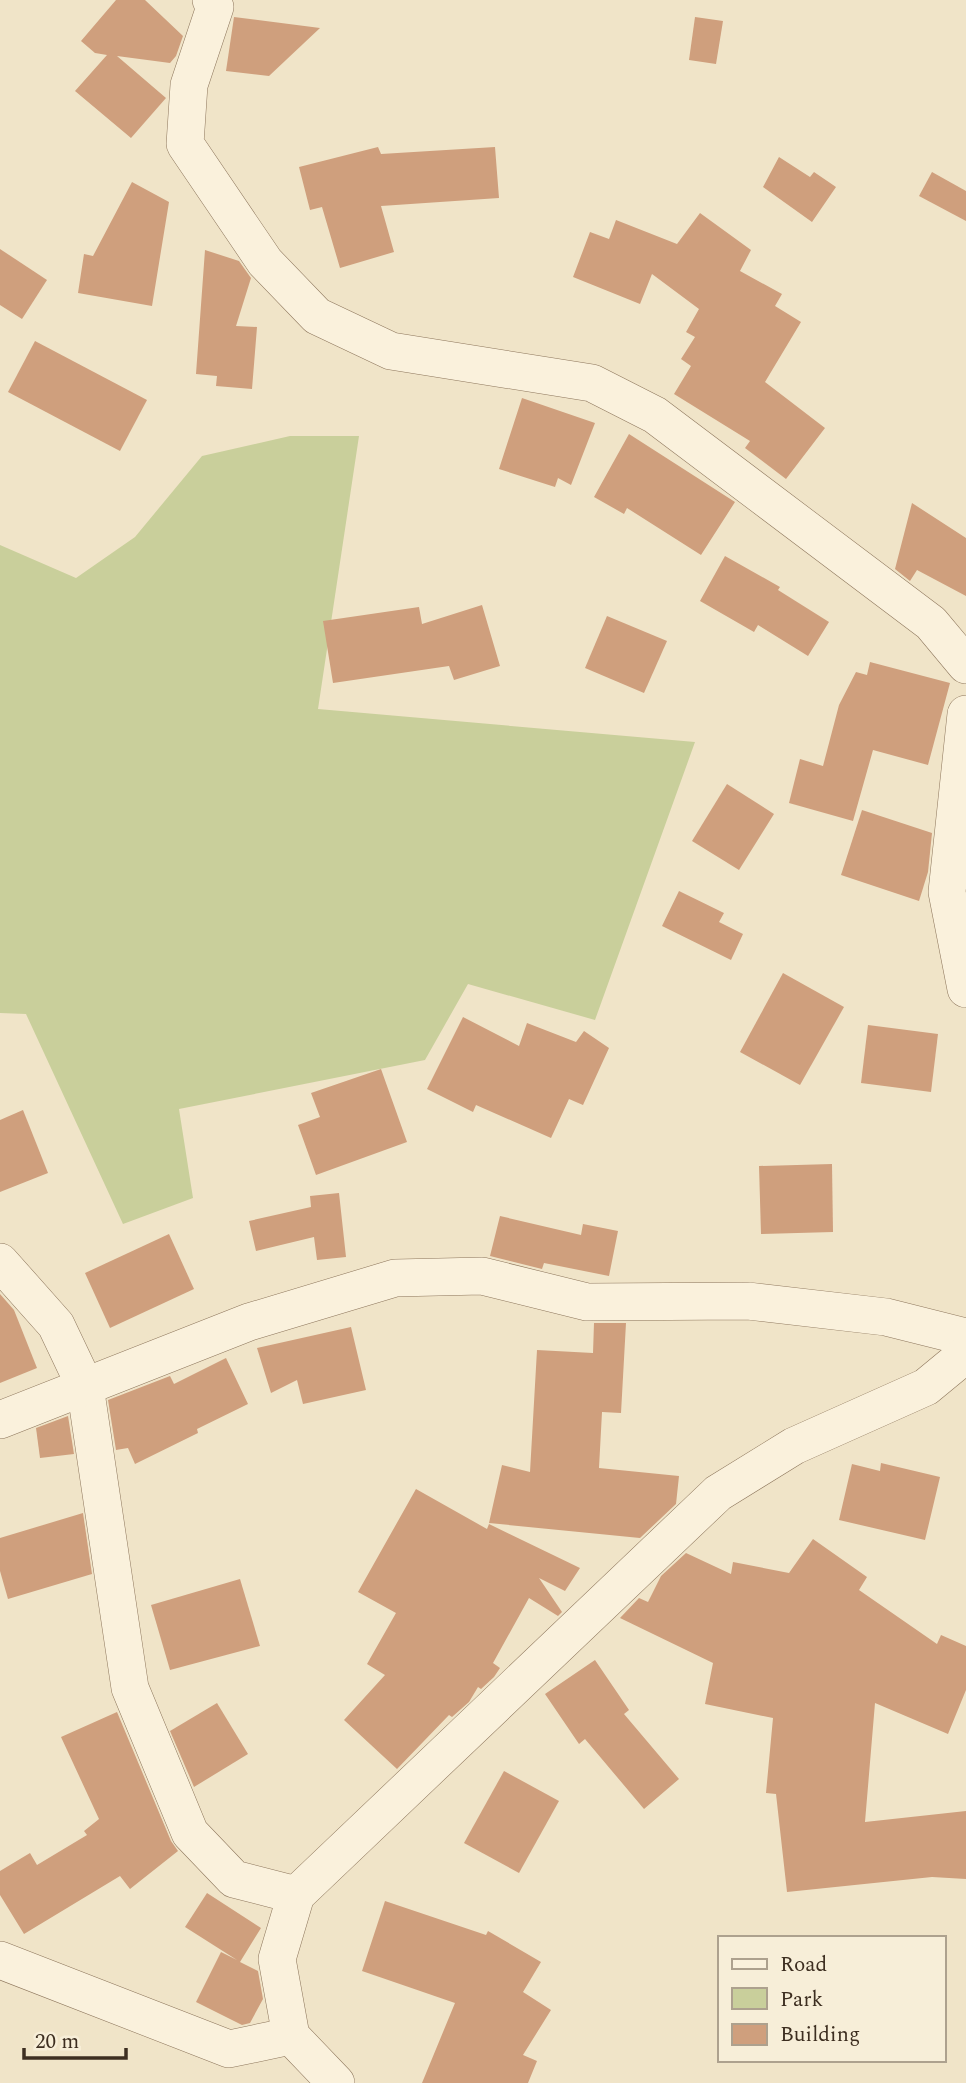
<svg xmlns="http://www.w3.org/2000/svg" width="966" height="2083" viewBox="0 0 966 2083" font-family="Spectral,serif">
<rect width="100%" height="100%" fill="#f0e4c8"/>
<path fill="#c9cf9b" d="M 290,436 L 359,436 L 318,709 L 695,742 L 595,1020 L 468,984 L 425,1060 L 179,1109 L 193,1198 L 123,1224 L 26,1014 L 0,1013 L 0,545 L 76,578 L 135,537 L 202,456 Z"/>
<g fill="#cf9f7d">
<path d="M 116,0 L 145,0 L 183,36 L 176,56 L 170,63 L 117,56 L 166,98 L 131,138 L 75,91 L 107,55 L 95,53 L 81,41 Z"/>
<path d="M 234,17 L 320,28 L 269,76 L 226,71 Z"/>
<path d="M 695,17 L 723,21 L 716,64 L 689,60 Z"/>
<path d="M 378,147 L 381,154 L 495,147 L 499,198 L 381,206 L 394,252 L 340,268 L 322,207 L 310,210 L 299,167 Z"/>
<path d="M 779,157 L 810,177 L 814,172 L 836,187 L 812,222 L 763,187 Z"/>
<path d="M 932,172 L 966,191 L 966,221 L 919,196 Z"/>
<path d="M 132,182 L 169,202 L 152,306 L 78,293 L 84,254 L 93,256 Z"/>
<path d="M 700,213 L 751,250 L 740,271 L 782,294 L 775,306 L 801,322 L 765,382 L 825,428 L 786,479 L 745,448 L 750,441 L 674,394 L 691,366 L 681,359 L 695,337 L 686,332 L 699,309 L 652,274 L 640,304 L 573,277 L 590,232 L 609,239 L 616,220 L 677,244 Z"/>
<path d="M 0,249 L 47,280 L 22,319 L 0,305 Z"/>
<path d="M 205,250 L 239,261 L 251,278 L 236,326 L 257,327 L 252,389 L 216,386 L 217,376 L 196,374 Z"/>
<path d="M 35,341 L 147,400 L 120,451 L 8,392 Z"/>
<path d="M 522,398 L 595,423 L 571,485 L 558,478 L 555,487 L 499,469 Z"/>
<path d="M 629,434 L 735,502 L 701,555 L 627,508 L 624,514 L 594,497 Z"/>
<path d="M 912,503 L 966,538 L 966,596 L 917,570 L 910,581 L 895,569 Z"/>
<path d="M 725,556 L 780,587 L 778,590 L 829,622 L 808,656 L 758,625 L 754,632 L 700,601 Z"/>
<path d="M 482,605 L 500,666 L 454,680 L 449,666 L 333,683 L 323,621 L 419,607 L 422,624 Z"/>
<path d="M 607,616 L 667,641 L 644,693 L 585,668 Z"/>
<path d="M 870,662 L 950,683 L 928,765 L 873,750 L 853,821 L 789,803 L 800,759 L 823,766 L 839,705 L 856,672 L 867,675 Z"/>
<path d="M 727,784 L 774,814 L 739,870 L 692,841 Z"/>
<path d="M 862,810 L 932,833 L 928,872 L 919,901 L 841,875 Z"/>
<path d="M 679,891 L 724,913 L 719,922 L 743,934 L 731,960 L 662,926 Z"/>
<path d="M 783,973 L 844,1007 L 800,1085 L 740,1052 Z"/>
<path d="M 463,1017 L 519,1046 L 527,1023 L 576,1042 L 584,1031 L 609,1048 L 583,1105 L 569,1099 L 551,1138 L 476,1105 L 473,1112 L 427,1089 Z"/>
<path d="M 868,1025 L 938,1034 L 931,1092 L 861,1083 Z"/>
<path d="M 381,1069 L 407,1142 L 316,1175 L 298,1125 L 320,1117 L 311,1093 Z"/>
<path d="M 23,1110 L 48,1173 L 0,1192 L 0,1120 Z"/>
<path d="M 832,1164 L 833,1232 L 761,1234 L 759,1166 Z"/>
<path d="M 339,1193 L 346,1257 L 317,1260 L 314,1237 L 256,1251 L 249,1221 L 311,1207 L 310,1196 Z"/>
<path d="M 500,1216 L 581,1235 L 583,1224 L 618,1231 L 609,1276 L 544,1263 L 542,1269 L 490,1256 Z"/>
<path d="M 169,1234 L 194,1289 L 110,1328 L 85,1273 Z"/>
<path d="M 0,1294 L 14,1310 L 37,1368 L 0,1383 Z"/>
<path d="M 594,1323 L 626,1323 L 621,1413 L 602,1412 L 599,1468 L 679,1476 L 676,1504 L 640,1538 L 489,1523 L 502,1465 L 530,1472 L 537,1350 L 593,1353 Z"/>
<path d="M 351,1327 L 366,1390 L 303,1404 L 297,1380 L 271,1393 L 257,1348 Z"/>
<path d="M 226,1358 L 248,1404 L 197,1429 L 198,1433 L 135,1464 L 128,1448 L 116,1450 L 108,1400 L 170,1376 L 174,1384 Z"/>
<path d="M 68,1416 L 74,1454 L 40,1458 L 36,1428 Z"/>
<path d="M 881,1463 L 940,1477 L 925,1540 L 839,1520 L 852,1464 L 880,1471 Z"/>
<path d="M 416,1489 L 487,1529 L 489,1524 L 580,1568 L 565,1591 L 539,1578 L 562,1612 L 558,1616 L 529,1598 L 493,1663 L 500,1668 L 494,1677 L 481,1689 L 478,1687 L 469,1702 L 452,1717 L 449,1715 L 397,1769 L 344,1720 L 385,1675 L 367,1664 L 396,1613 L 358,1592 Z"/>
<path d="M 83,1513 L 92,1574 L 8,1599 L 0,1571 L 0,1538 Z"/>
<path d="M 813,1539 L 867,1577 L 859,1590 L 937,1644 L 941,1635 L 966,1646 L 966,1690 L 948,1734 L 875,1703 L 865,1822 L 966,1811 L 966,1879 L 932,1877 L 787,1892 L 776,1794 L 766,1793 L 773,1718 L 705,1704 L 713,1663 L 620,1618 L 639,1598 L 648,1602 L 661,1576 L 686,1553 L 731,1574 L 733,1562 L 789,1573 Z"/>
<path d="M 240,1579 L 260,1646 L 170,1670 L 151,1605 Z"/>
<path d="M 595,1660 L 629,1710 L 624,1714 L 679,1779 L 644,1809 L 585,1739 L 579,1744 L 545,1694 Z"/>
<path d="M 217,1703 L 248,1754 L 194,1787 L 170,1731 Z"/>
<path d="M 117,1712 L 171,1841 L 178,1851 L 130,1889 L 120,1876 L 24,1934 L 0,1895 L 0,1871 L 30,1853 L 37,1865 L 87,1835 L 84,1831 L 99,1819 L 61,1737 Z"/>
<path d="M 504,1771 L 559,1801 L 519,1873 L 464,1843 Z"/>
<path d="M 207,1893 L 261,1928 L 240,1962 L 258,1971 L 263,1999 L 250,2023 L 242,2025 L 196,2002 L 221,1952 L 237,1960 L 185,1927 Z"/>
<path d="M 385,1901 L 486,1935 L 488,1931 L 541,1962 L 523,1992 L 551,2010 L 523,2055 L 537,2061 L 528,2083 L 422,2083 L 455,2003 L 362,1971 Z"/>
</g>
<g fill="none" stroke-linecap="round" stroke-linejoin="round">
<g stroke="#8d765c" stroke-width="38">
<g id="minor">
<path d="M 211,0 L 215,7 L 189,85 L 185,144 L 265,262 L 317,316 L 391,351 L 592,383 L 655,415 L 931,623 L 966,665"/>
<path d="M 966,714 L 947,892 L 966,989"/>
<path d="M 0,1262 L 56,1325 L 85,1386 L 130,1688 L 190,1833 L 234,1879 L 296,1895"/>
<path d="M 0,1420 L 249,1322 L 395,1278 L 482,1276 L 587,1302 L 748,1301 L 886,1317 L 966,1337"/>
<path d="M 0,1960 L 229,2049 L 291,2036"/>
<path d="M 336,2083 L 291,2036 L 277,1959 L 296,1895 L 718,1493 L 794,1446 L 926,1387 L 966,1354"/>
</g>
</g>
<use href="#minor" stroke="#faf1dc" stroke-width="37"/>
</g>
<rect x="718" y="1936" width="228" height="126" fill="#f7eed8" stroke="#ada18e" stroke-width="2"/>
<rect x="732" y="1959" width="35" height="10" fill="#faf1dc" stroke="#ada18e" stroke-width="2"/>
<text x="780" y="1971" font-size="21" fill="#3d2e20">Road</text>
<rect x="732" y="1988" width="35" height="21" fill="#c9cf9b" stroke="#ada18e" stroke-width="2"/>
<text x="780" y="2006" font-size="21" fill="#3d2e20">Park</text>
<rect x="732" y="2024" width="35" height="21" fill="#cf9f7d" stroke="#ada18e" stroke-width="2"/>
<text x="780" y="2041" font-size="21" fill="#3d2e20">Building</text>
<path d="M24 2048v10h102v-10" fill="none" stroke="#3d2e20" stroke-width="3.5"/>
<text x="35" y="2048" font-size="21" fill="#3d2e20" stroke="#f7eed8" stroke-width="5" paint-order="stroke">20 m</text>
</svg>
